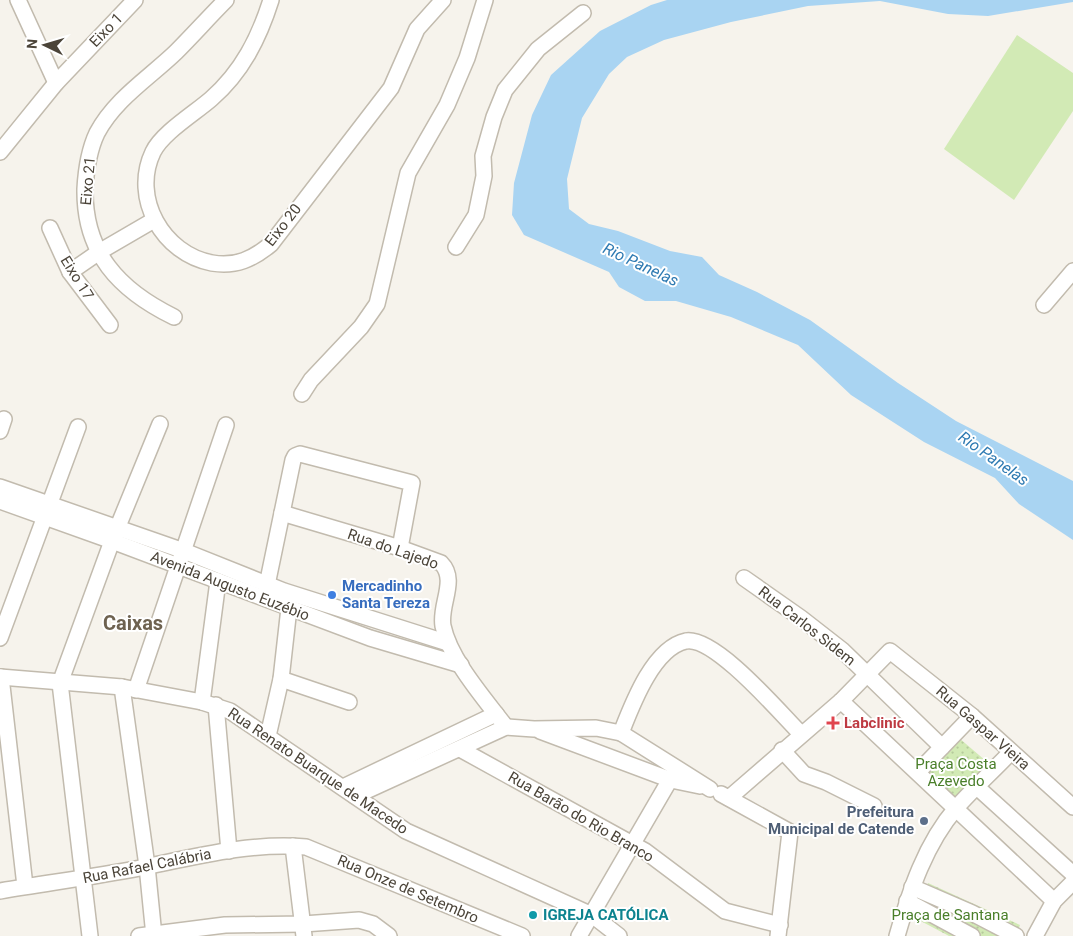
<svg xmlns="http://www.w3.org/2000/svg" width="1073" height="936" viewBox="0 0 1073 936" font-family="Roboto,sans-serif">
<defs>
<pattern id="grass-dots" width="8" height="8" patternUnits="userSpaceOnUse" patternTransform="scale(1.25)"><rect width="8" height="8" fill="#d2eab5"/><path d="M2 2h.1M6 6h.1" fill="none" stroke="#b6ca9c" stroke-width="1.8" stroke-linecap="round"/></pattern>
</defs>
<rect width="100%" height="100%" fill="#f6f3ec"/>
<g fill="url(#grass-dots)">
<path d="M 959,738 L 993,767 L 956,804 L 923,773 Z"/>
<path d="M 928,883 L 1020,925 L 1016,936 L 949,936 L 915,918 Z"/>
</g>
<path fill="#d2eab5" d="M 1017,35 L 1073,73 L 1073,111 L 1014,200 L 944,149 Z"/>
<path fill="#a9d4f2" d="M 667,0 L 1073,0 L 1073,2 L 988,16 L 948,14 L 880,1 L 808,6 L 731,22 L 664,40 L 627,57 L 609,74 L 582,118 L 567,179 L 569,209 L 589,224 L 618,231 L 670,251 L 702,257 L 719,275 L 757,292 L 810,320 L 898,383 L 956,421 L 1073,481 L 1073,540 L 1019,504 L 995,478 L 924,442 L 851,395 L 798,345 L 731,317 L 676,301 L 645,301 L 619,287 L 609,272 L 524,235 L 512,215 L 514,183 L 532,115 L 551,75 L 600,31 L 651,5 Z"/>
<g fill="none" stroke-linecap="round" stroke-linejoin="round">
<g stroke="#c2bbae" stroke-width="18">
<g id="minor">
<path d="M 18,0 L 56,83"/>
<path d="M 271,0 C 259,38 242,72 211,99 C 195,113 162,133 153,152 C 131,198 163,254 212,263 C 236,267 253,259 271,244 L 391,88 L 417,29 L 443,0"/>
<path d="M 0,152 L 56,83 L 135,0"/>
<path d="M 50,228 L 70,272 L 110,325"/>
<path d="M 456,247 L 476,215 L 484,176 L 483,156 L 494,117 L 505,90 L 538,49 L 583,13"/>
<path d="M 70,272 L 99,252 L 154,220"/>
<path d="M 1044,305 L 1073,271"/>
<path d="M 174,317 C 119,290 84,253 85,189 C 86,170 89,150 97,133 C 115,99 149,78 176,52 C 193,35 209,17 226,0"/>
<path d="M 302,394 L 311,380 L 361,327 L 377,304 L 408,173 L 447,105 L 467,58 L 485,0"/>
<path d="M 0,431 L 4,419"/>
<path d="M 0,487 L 184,551 L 284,591 L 448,643"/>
<path d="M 0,501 L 112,541 L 370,638 L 461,665"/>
<path d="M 282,513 L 400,548 L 441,563 C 458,580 439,605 443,626 C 450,660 485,699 506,727"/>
<path d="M 744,578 L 801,618 L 842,650 L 942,747"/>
<path d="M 267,585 L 293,460 L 295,456 L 300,454 L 412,483 L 400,548"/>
<path d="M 0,638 L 78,427"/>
<path d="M 0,677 L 122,687 L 202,702 L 230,711 L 406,831 L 592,915 L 619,936"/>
<path d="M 1,677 L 25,886"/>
<path d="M 281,679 L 349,702"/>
<path d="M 122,687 L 147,866 L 154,936"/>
<path d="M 136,690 L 226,425"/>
<path d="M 841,701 L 1054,901"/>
<path d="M 202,702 L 218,581"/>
<path d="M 216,705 L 229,851"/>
<path d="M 540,731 L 671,780 L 700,786"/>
<path d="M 621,733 C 632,705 653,648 686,641 C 715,636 780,713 801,734"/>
<path d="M 268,736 L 281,679 L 289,608"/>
<path d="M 460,749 L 645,851 L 725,911 L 780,925"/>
<path d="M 782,750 L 804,774 L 826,782 L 874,806"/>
<path d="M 918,772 L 972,716"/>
<path d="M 343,787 L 496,714"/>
<path d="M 977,787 L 1073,874"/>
<path d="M 721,794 L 790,832 L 778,936"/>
<path d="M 355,796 L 506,727 L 534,729 L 596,728 L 621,733 L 710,789"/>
<path d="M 729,798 L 841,701 L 890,651 L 972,716 L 1073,807"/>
<path d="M 293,846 L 304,936"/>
<path d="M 912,887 L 972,913 L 1016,936"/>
<path d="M 0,891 C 47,883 93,877 140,868 C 194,857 251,842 306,847 L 522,936"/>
<path d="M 907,901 L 972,936"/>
<path d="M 90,936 L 60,683 L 112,541 L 160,424"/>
<path d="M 139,936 L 225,925 L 303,924 L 359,920 L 373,924 L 389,936"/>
<path d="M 579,936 L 675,771"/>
<path d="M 897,936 C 910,891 925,844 957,807 C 974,788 993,771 1011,752"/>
<path d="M 1035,936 L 1054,901 L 1073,882"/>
</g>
</g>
<use href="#minor" stroke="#fff" stroke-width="15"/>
</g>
<circle fill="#3f7fe0" stroke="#fff" stroke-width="2" cx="332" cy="595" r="5"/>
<path fill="#e0444e" stroke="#fff" stroke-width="2" d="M830.5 715.5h5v5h5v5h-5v5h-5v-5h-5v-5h5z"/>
<circle fill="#5c6f8a" stroke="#fff" stroke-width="2" cx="924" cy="821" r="5"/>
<circle fill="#0f9aa8" stroke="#fff" stroke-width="2" cx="533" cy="915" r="5"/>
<g text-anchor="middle" stroke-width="4" stroke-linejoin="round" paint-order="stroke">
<g font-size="15" fill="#4b4439" stroke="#fff">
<text transform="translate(106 30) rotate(-46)" y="5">Eixo 1</text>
<text transform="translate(88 181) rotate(-85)" y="5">Eixo 21</text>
<text transform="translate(283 225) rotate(-52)" y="5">Eixo 20</text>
<text transform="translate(77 278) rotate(58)" y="5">Eixo 17</text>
<text transform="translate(393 549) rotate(19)" y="5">Rua do Lajedo</text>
<text transform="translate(230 586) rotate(21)" y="5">Avenida Augusto Euzébio</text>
<text transform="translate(807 626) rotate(38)" y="5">Rua Carlos Sidem</text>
<text transform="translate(983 728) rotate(41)" y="5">Rua Gaspar Vieira</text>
<text transform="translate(318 771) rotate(34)" y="5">Rua Renato Buarque de Macedo</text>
<text transform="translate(581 817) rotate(30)" y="5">Rua Barão do Rio Branco</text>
<text transform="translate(147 866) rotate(-11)" y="5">Rua Rafael Calábria</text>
<text transform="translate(408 889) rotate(23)" y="5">Rua Onze de Setembro</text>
</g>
<g font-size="15" font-weight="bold" fill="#366cbe" stroke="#fff" text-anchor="start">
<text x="342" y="591">Mercadinho<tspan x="342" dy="17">Santa Tereza</tspan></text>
</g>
<g font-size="15" font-weight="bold" fill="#be3a42" stroke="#fff" text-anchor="start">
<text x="844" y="728">Labclinic</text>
</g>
<g font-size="15" fill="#4a7f2a" stroke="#fff">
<text x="956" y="769">Praça Costa<tspan x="956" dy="17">Azevedo</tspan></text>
<text x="950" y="920">Praça de Santana</text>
</g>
<g font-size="15" font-weight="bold" fill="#4e5e75" stroke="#fff" text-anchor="end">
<text x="914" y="817">Prefeitura<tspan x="914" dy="17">Municipal de Catende</tspan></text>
</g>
<g font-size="15" font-weight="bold" fill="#0d838f" stroke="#fff" text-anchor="start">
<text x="543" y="920">IGREJA CATÓLICA</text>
</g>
<g font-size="16" font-style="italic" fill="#2e7ab2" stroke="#fff">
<text transform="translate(641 264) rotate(25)" y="6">Rio Panelas</text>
<text transform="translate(994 458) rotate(35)" y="6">Rio Panelas</text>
</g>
<g font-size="20" font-weight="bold" fill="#6e6250" stroke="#fff">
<text x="133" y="630">Caixas</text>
</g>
</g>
<g transform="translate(45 45) rotate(275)" stroke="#ffffff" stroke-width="4" paint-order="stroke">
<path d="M0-4L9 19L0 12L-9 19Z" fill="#4b4439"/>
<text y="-8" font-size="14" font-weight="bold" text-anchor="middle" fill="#4b4439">N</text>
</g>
</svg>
